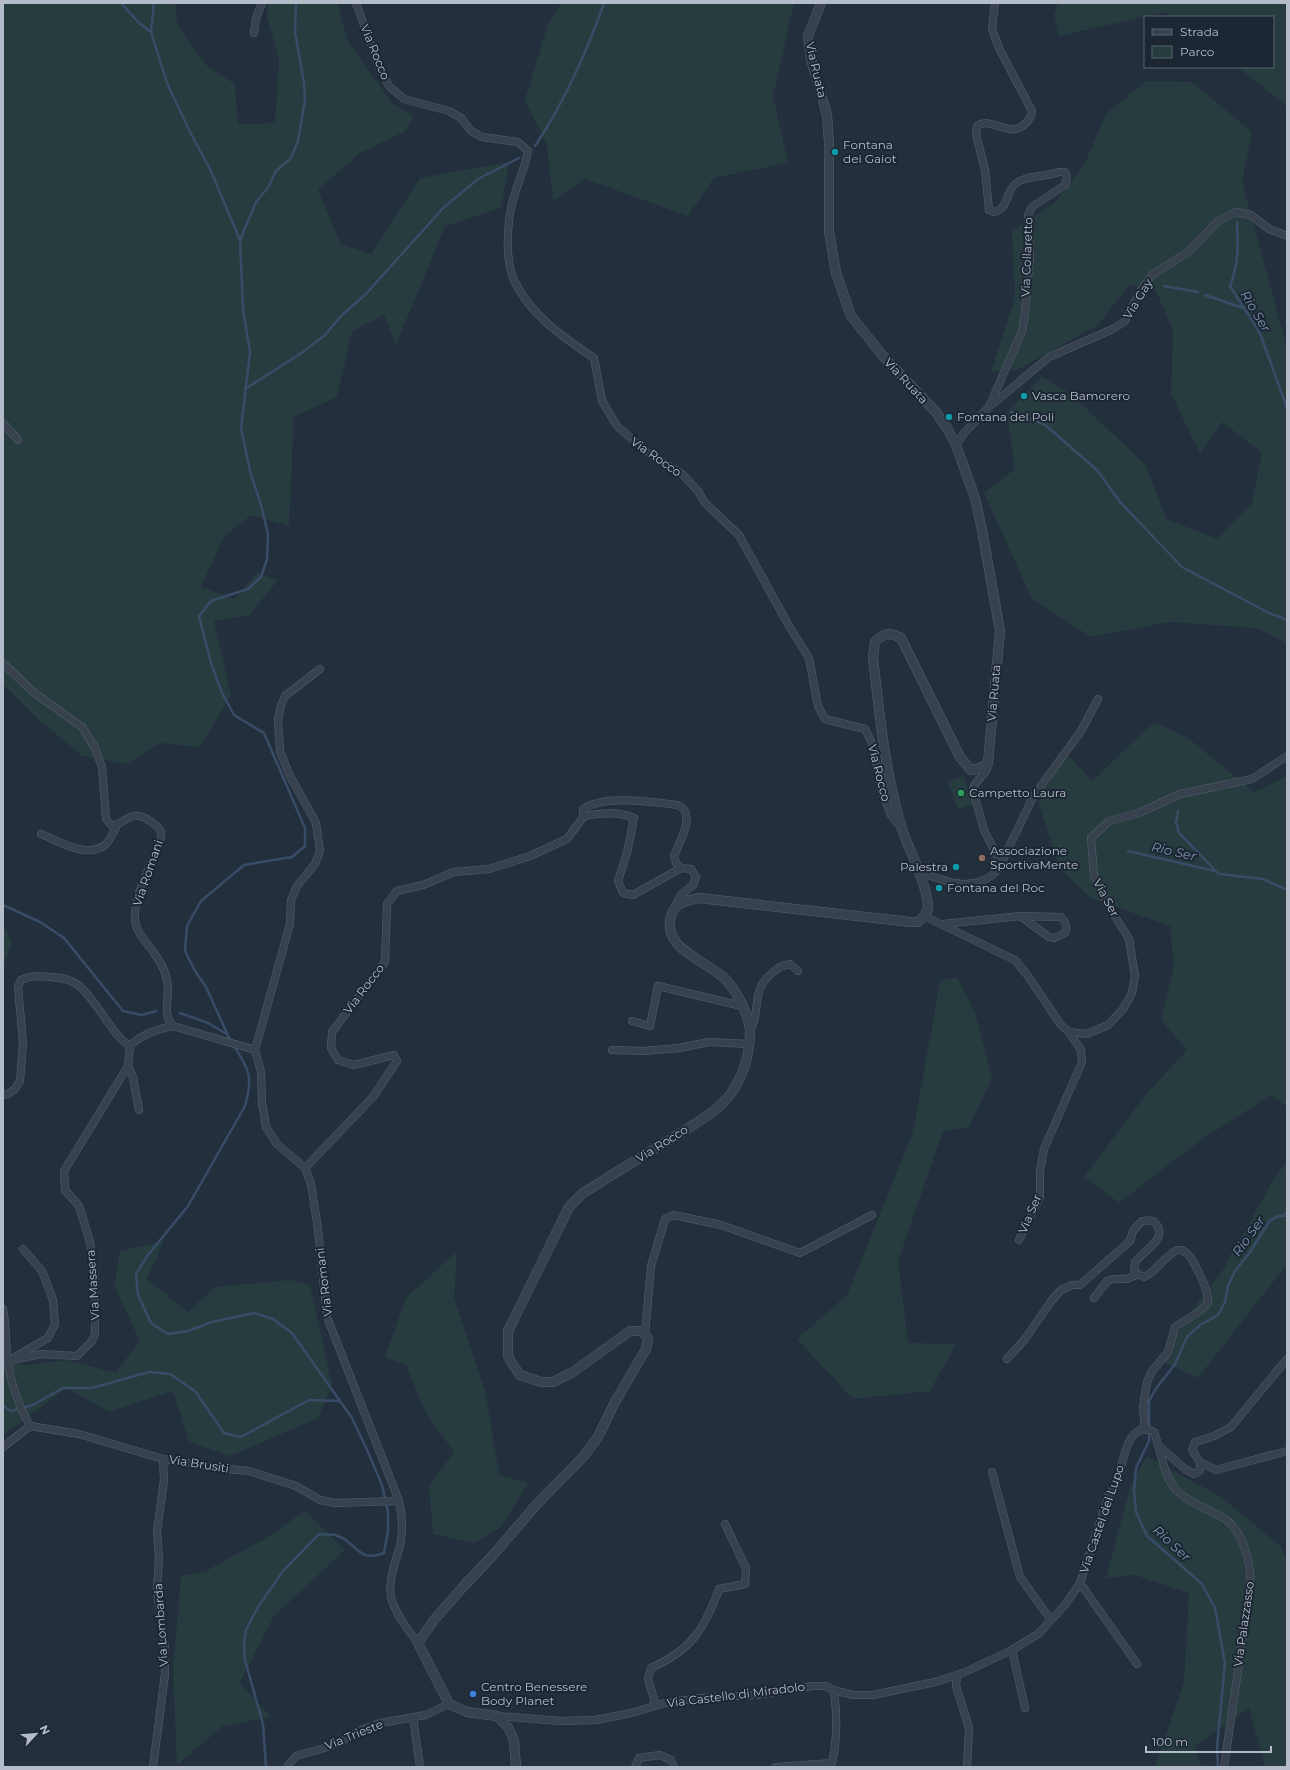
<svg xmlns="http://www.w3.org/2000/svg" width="1290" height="1770" viewBox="0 0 1290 1770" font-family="Montserrat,sans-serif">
<rect width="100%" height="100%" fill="#242f3e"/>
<g fill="#263c3f">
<path d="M 3,3 L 175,3 L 177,25 L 208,67 L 235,84 L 238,124 L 275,123 L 279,60 L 267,16 L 268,3 L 338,3 L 347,40 L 393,104 L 414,117 L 404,132 L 360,153 L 318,190 L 341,244 L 371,254 L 420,178 L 509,162 L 501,208 L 445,226 L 396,345 L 384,315 L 352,331 L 337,397 L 294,417 L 289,526 L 251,515 L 224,537 L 201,587 L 234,599 L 257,573 L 278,580 L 249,615 L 214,621 L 231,695 L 200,747 L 160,743 L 128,764 L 82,756 L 38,719 L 3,684 Z"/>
<path d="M 562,3 L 794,3 L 773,96 L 788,163 L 714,178 L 688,216 L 585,179 L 553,201 L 547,145 L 525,100 L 548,24 Z"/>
<path d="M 1058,3 L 1287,3 L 1287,106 L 1237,67 L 1273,67 L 1273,17 L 1172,17 L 1166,12 L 1059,36 L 1054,14 Z"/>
<path d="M 1146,81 L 1192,82 L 1252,132 L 1242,182 L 1287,347 L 1287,643 L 1257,628 L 1169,622 L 1091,637 L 1032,599 L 984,493 L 1015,469 L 1007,413 L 1042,376 L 1077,400 L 1146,465 L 1166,519 L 1217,539 L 1252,503 L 1262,453 L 1222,422 L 1200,454 L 1171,393 L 1173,330 L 1156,291 L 1129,285 L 1098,325 L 1017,370 L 991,372 L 1015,297 L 1012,231 L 1055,202 L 1084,165 L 1106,114 Z"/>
<path d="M 1154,722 L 1188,738 L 1254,792 L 1287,776 L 1287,1107 L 1271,1095 L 1201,1140 L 1119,1203 L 1084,1177 L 1147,1093 L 1187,1050 L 1161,1020 L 1174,966 L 1170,926 L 1091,898 L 1059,867 L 1038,800 L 1067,754 L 1092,781 Z"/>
<path d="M 963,776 L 974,804 L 958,809 L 948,782 Z"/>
<path d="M 3,925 L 12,942 L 3,967 Z"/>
<path d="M 957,977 L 975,1012 L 992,1078 L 969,1127 L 943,1131 L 898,1261 L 908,1343 L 956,1344 L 930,1391 L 853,1399 L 797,1339 L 847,1295 L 913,1133 L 940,981 Z"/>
<path d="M 1287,1161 L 1287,1264 L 1198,1378 L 1161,1361 L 1190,1313 L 1223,1270 L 1274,1179 Z"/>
<path d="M 164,1241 L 147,1279 L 188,1312 L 215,1287 L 290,1280 L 310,1285 L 332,1385 L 318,1418 L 230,1456 L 189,1442 L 173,1391 L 109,1412 L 67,1388 L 3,1435 L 3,1363 L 26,1365 L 67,1360 L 115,1373 L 140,1341 L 114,1285 L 120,1251 Z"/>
<path d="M 457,1251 L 454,1298 L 486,1394 L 499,1475 L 528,1483 L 501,1527 L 474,1543 L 433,1534 L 429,1486 L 454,1452 L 426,1413 L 406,1365 L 385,1357 L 406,1298 Z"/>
<path d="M 1147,1456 L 1221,1497 L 1281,1546 L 1287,1561 L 1287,1767 L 1265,1767 L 1249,1708 L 1195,1746 L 1201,1767 L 1155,1767 L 1184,1682 L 1189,1593 L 1135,1575 L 1106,1578 L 1131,1484 Z"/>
<path d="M 305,1511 L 345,1550 L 274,1616 L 240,1683 L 271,1717 L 223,1726 L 177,1765 L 173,1669 L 181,1576 L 206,1571 L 266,1538 Z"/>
</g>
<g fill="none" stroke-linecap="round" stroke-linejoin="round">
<g stroke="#394c67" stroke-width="2.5">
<path d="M 121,3 L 138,22 L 151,32 L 167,83 L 190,132 L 210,169 L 240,240 L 243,309 L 250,352 L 241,428 L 250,471 L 261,505 L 268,534 L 267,559 L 261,577 L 248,589 L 211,601 L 199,616 L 211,663 L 222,693 L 234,715 L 264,733 L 305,828 L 305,846 L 292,857 L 244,865 L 201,901 L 187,926 L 185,951 L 195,971 L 206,987 L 230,1040"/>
<path d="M 151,32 L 154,3"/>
<path d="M 535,146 C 565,101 586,54 604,3"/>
<path d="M 1237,222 C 1238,246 1239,263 1230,286 L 1260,333 L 1287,408"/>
<path d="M 240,240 L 256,202 L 269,186 L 276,171 L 291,158 L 298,141 L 305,99 L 304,83 L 295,32 L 296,3"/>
<path d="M 1164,286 L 1198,292"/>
<path d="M 1205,295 L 1243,308"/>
<path d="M 245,389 L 303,352 L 324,336 L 341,316 L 366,294 L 443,208 L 478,179 L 519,158"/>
<path d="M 1011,412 L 1044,424 L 1097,470 L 1121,503 L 1182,567 L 1269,613 L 1287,620"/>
<path d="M 1178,811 L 1176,823 L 1179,833 L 1215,870"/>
<path d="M 1128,851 L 1215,871 L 1220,874 L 1263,879 L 1287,890"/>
<path d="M 3,905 L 40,922 L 64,938 L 123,1011 L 142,1015 L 156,1011"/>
<path d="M 180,1013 L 208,1023 L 225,1033"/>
<path d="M 234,1046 C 250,1070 253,1079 245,1106 L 188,1206 L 148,1255 L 136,1274 L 138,1295 L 151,1323 L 168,1334 L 188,1331 L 212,1322 L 254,1313 L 273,1319 L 292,1333 L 352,1418 L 368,1452 L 382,1485 L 388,1512 L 388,1531 L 384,1553 C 357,1564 356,1540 335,1535 C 330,1534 324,1535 319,1534 L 283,1571 L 258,1607 L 246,1630 L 244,1644 L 245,1660 L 263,1724 L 266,1767"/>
<path d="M 3,1406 L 11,1411 L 33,1405 L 63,1388 L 92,1388 L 149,1372 L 170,1374 L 195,1391 L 224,1433 L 241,1437 L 309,1400 L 340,1401"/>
<path d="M 1218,1767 L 1217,1747 L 1225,1663 L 1215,1608 L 1201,1583 L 1147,1536 L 1136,1512 L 1134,1491 L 1136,1468 L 1149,1441 L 1149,1401 L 1155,1390 L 1175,1364 L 1187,1337 L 1200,1325 L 1218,1315 L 1225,1302 L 1228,1286 L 1235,1271 L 1250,1252 L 1270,1220 L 1279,1216 L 1284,1216 L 1287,1211"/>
</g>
<g stroke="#565f6c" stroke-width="8">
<g id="minor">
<path d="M 356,3 L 379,67 L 389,86 L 404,99 L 449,111 L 461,118 L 471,131 L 482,137 L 518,142 L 528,151 C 525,170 516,186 512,204 C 507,225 505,260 514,280 C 529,314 564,338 594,358 L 602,401 L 617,426 L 648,453 L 682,474 L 698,491 L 705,503 L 739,535 L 789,626 L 809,658 L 818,706 L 825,719 L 865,729 L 872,743 L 882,792 L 891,815 L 901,828"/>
<path d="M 254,33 L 256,18 L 262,3"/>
<path d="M 989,407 L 1022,331 L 1025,313 L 1030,255 L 1028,215 L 1032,207 L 1065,185 L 1067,177 L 1065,172 L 1059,172 C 1046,177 1024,175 1014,185 C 1006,193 1008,209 994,212 L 989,210 L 985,170 L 976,134 L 977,126 C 991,115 1010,141 1027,122 C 1030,118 1032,115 1032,111 L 999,48 L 992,29 L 995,3"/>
<path d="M 3,423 L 18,440"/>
<path d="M 956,445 L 965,432 L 989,407 L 1049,357 L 1113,329 L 1125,321 L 1139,293 L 1152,275 L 1188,252 L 1218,221 L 1236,212 L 1251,215 L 1269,229 L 1287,236"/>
<path d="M 3,663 L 32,691 L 82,727 L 94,746 L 102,767 L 106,819 L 112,826 C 128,822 131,808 150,821 C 154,824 159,827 161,832 C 162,839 158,846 156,852 C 148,873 130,902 136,925 C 139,936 148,944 154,953 C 160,961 165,970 167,980 C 171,996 161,1013 173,1026 L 255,1050 L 261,1072 L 262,1102 L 266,1127 L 277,1144 L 305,1168 L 311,1184 L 318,1229 L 327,1317 L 399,1501 C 402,1514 403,1527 401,1541 C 397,1560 386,1582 392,1601 C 398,1617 408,1630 418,1643"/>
<path d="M 988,763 C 989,775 974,779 973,790 L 984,830 L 999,860 L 999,868"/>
<path d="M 583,817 L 583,809 C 605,794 652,802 678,805 C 697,814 679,843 674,856 L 676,863 L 681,868"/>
<path d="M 41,834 C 59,841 89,860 106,844 C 111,839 114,831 117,825"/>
<path d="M 918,871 C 946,882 974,894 998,870 L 1033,797 L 1081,731 L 1098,699"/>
<path d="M 924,916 L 1015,960 L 1028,976 L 1061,1025 L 1069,1032 L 1087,1034 L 1108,1025 L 1123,1009 L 1132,993 L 1135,976 L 1129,939 L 1111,910 L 1094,876 L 1091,838 L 1109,821 L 1139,813 L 1180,794 L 1252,779 L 1287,756"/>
<path d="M 943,924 L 1020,916 L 1049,937 L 1055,938 L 1065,933 C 1067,926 1066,922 1061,917 L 1020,916"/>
<path d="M 632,1021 L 650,1026 L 658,986 L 742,1006"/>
<path d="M 750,1031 C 762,1009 750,992 771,974 C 776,969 783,965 790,964 L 798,971"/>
<path d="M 255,1050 L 290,924 L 291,900 L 297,886 L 315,864 L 320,851 L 316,823 L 289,774 L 280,751 L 278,720 L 281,705 L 285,696 L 320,669"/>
<path d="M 612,1050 L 644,1051 L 679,1048 L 709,1042 L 748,1044"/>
<path d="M 3,1095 L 8,1094 L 15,1089 L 20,1081 L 23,1043 L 18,987 L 21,980 C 32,975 40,976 51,977 C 61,978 70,979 78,985 C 95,997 116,1042 130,1045"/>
<path d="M 139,1110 L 133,1077 L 128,1066 L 130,1045 C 143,1034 157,1029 173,1026"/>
<path d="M 305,1168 L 373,1097 L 397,1061 L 394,1055 L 354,1065 L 338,1060 L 331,1048 L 332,1032 L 385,962 L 387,904 L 397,891 L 423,885 L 454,872 L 489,869 L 530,856 L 567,839 L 584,816 C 602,813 617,811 634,818 L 627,853 L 618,881 L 623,893 L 633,895 L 681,868 L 691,869 L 696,877 L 693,885 L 681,895 L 674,908"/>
<path d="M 1019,1240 L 1040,1197 L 1040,1171 L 1044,1149 L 1082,1062 L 1081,1050 L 1069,1032"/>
<path d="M 1094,1298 L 1107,1281 L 1114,1279 L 1127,1279 L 1138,1274 L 1144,1277 C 1166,1267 1177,1228 1196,1267 C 1202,1279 1208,1290 1208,1303 L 1200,1311 L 1175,1327 L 1168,1352 L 1152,1371 L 1147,1382 L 1143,1407 L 1145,1430"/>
<path d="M 3,1309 C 7,1327 5,1344 8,1362 C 11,1385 18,1405 30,1426"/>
<path d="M 645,1335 L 651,1266 L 665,1219 L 674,1215 L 721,1225 L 800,1253 L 872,1215"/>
<path d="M 15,1357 L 48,1338 L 55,1324 L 53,1300 L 42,1271 L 23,1249"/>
<path d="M 1007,1359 L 1025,1339 L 1052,1300 L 1061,1290 L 1072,1285 L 1080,1285 L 1130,1241 L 1133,1231 L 1142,1221 C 1149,1220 1154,1219 1158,1227 C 1165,1241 1142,1252 1135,1262 L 1134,1269 L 1138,1274"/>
<path d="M 8,1361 L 41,1354 L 77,1356 L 92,1341 L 95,1334 L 95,1280 L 90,1242 L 79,1206 L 65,1190 L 64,1171 L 128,1066"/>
<path d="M 3,1447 L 30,1426 L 79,1434 L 163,1459 L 216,1468 L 249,1471 L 296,1486 L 320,1500 L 335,1503 L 399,1501"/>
<path d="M 1160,1447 L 1185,1469 L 1194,1474 L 1200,1471 L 1200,1462 L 1192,1450 L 1195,1442 L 1214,1436 L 1231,1427 L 1287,1359"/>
<path d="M 1200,1462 L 1216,1470 L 1287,1451"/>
<path d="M 992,1472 L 1020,1577 L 1051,1620"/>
<path d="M 1080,1583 L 1137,1664"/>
<path d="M 1012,1650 L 1025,1708"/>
<path d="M 957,1675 L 956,1686 L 969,1728 L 967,1767"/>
<path d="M 656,1706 L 648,1679 L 651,1668 C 691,1650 704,1630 719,1589 L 745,1584 L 746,1568 L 725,1524"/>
<path d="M 497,1716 L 561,1721 L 596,1720 L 631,1713 L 665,1703 L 700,1698 L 757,1695 L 813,1686 L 826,1686 L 833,1690 L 853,1695 L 873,1695 L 935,1682 L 963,1673 L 1012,1650 L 1038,1634 L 1065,1605 L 1080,1583 L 1109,1494 C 1111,1491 1115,1488 1116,1484 C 1123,1470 1125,1417 1154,1432 C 1161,1450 1163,1476 1177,1491 C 1189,1503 1208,1509 1222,1517 C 1244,1530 1252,1565 1250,1588 L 1224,1767"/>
<path d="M 413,1718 L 420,1767"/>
<path d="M 153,1767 L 165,1674 L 165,1647 L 157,1591 L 159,1558 L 157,1531 L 164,1480 L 163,1459"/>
<path d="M 287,1767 L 296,1756 L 335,1745 L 361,1730 L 380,1723 L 426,1715 L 449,1704"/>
<path d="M 635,1767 L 639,1758 L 660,1755 L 671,1760 L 674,1767"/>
<path d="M 776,1767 L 832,1763"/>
<path d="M 831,1767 C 837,1747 838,1710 833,1690"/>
</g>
</g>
<g stroke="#565f6c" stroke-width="10">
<path id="tertiary" d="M 516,1767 L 514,1740 L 508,1727 L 497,1716 L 467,1712 L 449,1704 L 418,1643 L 434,1620 L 462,1588 L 494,1554 L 536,1505 L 584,1456 L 598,1437 L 615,1402 L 646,1349 L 648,1338 L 642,1331 L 630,1331 L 573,1372 L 553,1382 L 541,1382 L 520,1375 L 513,1365 L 508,1356 L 508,1331 L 569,1207 L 583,1193 C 612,1175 641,1157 671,1139 C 690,1126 714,1115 729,1096 C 743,1078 750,1054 750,1031 C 749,1015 738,994 728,982 C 711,961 661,951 671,916 C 674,903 688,900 699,898 L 910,922 L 918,922 C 922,918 928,913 928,907 C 927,884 911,854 903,832 C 885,775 880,717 873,658 L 875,642 C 883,633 890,632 901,638 L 960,757 L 971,770 C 978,769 983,768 988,763 L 1000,631 L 982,530 L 975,498 L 956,445 L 947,428 L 935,411 L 883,356 L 851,316 L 836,273 L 829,231 L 829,142 L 827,115 L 811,59 L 808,36 L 821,3"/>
</g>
<use href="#minor" stroke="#38414e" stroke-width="7"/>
<use href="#tertiary" stroke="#38414e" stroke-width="9"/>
</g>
<g fill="#0f9aa8" stroke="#1d2633" stroke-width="1.5">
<circle cx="835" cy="152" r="4"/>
<circle cx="1024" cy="396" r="4"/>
<circle cx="949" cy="417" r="4"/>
<circle cx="956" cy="867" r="4"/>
<circle cx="939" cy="888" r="4"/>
</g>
<circle fill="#2e9e5b" stroke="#1d2633" stroke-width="1.5" cx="961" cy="793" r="4"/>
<circle fill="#8d6e63" stroke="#1d2633" stroke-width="1.5" cx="982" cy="858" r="4"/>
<circle fill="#3f7fe0" stroke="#1d2633" stroke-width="1.5" cx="473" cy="1694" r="4"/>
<g text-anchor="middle" stroke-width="4" stroke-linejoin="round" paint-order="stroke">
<g font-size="12" fill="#b4bcc9" stroke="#1d2633">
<text transform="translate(375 52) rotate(68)" y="4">Via Rocco</text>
<text transform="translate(816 70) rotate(77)" y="4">Via Ruata</text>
<text transform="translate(1027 257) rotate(-88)" y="4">Via Collaretto</text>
<text transform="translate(1138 299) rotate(-59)" y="4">Via Gay</text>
<text transform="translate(906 381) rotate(47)" y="4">Via Ruata</text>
<text transform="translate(656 457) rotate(35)" y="4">Via Rocco</text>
<text transform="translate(994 693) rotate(-85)" y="4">Via Ruata</text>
<text transform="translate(879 773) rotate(76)" y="4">Via Rocco</text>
<text transform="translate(148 873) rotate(-71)" y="4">Via Romani</text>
<text transform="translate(1106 898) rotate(62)" y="4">Via Ser</text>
<text transform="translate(364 989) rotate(-53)" y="4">Via Rocco</text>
<text transform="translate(662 1144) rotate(-32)" y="4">Via Rocco</text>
<text transform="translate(1030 1214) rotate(-67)" y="4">Via Ser</text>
<text transform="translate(324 1282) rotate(-97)" y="4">Via Romani</text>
<text transform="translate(93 1285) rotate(-94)" y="4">Via Massera</text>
<text transform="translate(199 1464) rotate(9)" y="4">Via Brusiti</text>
<text transform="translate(1102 1519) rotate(-71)" y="4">Via Castel del Lupo</text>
<text transform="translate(1244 1624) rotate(-82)" y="4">Via Palazzasso</text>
<text transform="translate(161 1625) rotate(-94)" y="4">Via Lombarda</text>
<text transform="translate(736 1695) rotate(-7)" y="4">Via Castello di Miradolo</text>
<text transform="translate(354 1735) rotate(-22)" y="4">Via Trieste</text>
</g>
<g font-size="12" fill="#b4bcc9" stroke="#1d2633" text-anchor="start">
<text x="843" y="149">Fontana<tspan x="843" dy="14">dei Gaiot</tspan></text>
<text x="1032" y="400">Vasca Bamorero</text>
<text x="957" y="421">Fontana del Poli</text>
<text x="969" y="797">Campetto Laura</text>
<text x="990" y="855">Associazione<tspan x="990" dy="14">SportivaMente</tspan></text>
<text x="948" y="871" text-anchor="end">Palestra</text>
<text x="947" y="892">Fontana del Roc</text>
<text x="481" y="1691">Centro Benessere<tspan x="481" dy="14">Body Planet</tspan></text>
</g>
<g font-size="13" font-style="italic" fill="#7c92b1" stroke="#1d2633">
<text transform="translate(1256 311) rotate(59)" y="5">Rio Ser</text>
<text transform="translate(1174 851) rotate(13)" y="5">Rio Ser</text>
<text transform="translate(1248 1236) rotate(-54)" y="5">Rio Ser</text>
<text transform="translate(1172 1543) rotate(43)" y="5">Rio Ser</text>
</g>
</g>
<rect width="1290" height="1770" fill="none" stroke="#b4bcc9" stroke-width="8"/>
<rect x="1144" y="16" width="130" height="52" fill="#1d2633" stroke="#59626f"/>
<rect x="1152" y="29" width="20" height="6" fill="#38414e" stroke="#59626f"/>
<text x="1180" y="36" font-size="12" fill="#b4bcc9">Strada</text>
<rect x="1152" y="46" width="20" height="12" fill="#263c3f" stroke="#59626f"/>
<text x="1180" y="56" font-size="12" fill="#b4bcc9">Parco</text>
<g transform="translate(36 1734) rotate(64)" stroke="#1d2633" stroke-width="3" paint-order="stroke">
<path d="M0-3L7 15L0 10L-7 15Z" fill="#b4bcc9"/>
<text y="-6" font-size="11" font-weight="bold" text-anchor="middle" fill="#b4bcc9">N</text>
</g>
<path d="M1146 1746v6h125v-6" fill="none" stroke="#b4bcc9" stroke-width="2"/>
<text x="1152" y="1746" font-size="12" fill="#b4bcc9" stroke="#1d2633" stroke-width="3" paint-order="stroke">100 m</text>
</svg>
